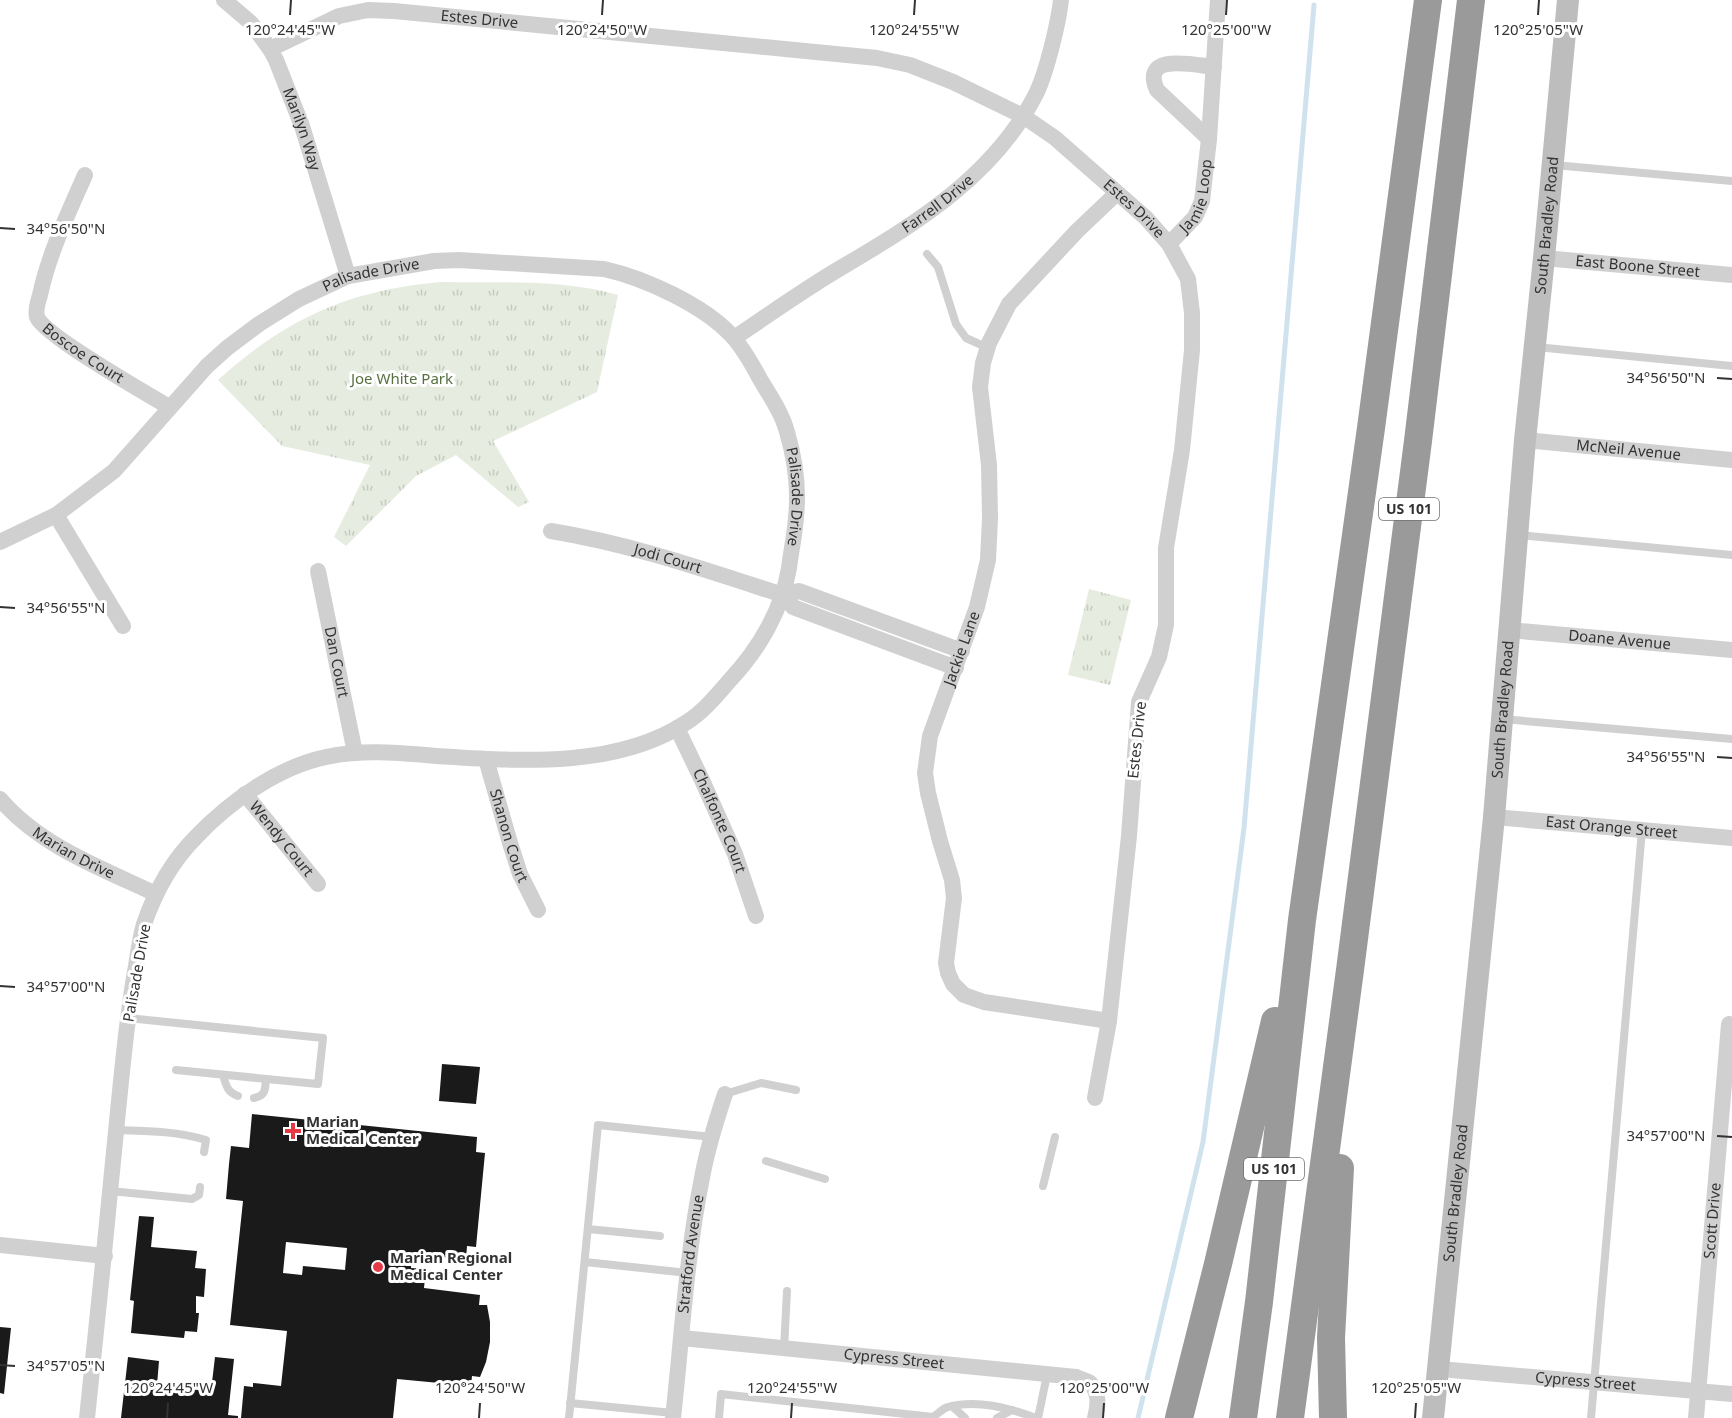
<svg xmlns="http://www.w3.org/2000/svg" width="1732" height="1418" viewBox="0 0 1732 1418" font-family="'Noto Sans',sans-serif">
<defs>
<pattern id="park-tufts" width="24" height="20" patternUnits="userSpaceOnUse" patternTransform="scale(1.5)"><rect width="24" height="20" fill="#e6ecdf"/><path d="M3 7l-1-3M5 7V3M7 7l1-3M15 17l-1-3M17 17v-4M19 17l1-3" fill="none" stroke="#c6cbc0"/></pattern>
</defs>
<rect width="100%" height="100%" fill="#fff"/>
<g fill="url(#park-tufts)">
<path d="M 441,282 C 499,283 563,279 618,295 L 597,392 L 493,441 L 529,502 L 518,507 L 456,455 L 416,476 L 346,546 L 334,537 L 370,465 L 282,446 L 218,380 C 287,318 349,290 441,282 Z"/>
<path d="M 1089,589 L 1131,600 L 1110,685 L 1068,675 Z"/>
</g>
<g fill="none" stroke-linecap="round" stroke-linejoin="round">
<path stroke="#cfe2ee" stroke-width="5" d="M 1138,1418 L 1203,1142 L 1244,828 L 1314,5"/>
</g>
<g fill="#1a1a1a" fill-rule="evenodd">
<path d="M 442,1064 L 480,1067 L 476,1104 L 439,1101 Z"/>
<path d="M 252,1114 L 477,1137 L 476,1152 L 485,1153 L 476,1247 L 467,1246 L 466,1260 L 412,1254 L 411,1268 L 426,1269 L 424,1288 L 480,1295 L 479,1305 L 487,1305 L 490,1322 L 490,1342 L 486,1362 L 480,1377 L 472,1376 L 471,1386 L 397,1379 L 393,1418 L 241,1418 L 244,1386 L 253,1387 L 253,1383 L 281,1386 L 287,1331 L 230,1325 L 243,1201 L 226,1199 L 229,1164 L 231,1146 L 249,1148 ZM 286,1242 L 347,1248 L 345,1270 L 303,1266 L 302,1275 L 283,1273 Z"/>
<path d="M 139,1216 L 154,1217 L 151,1247 L 197,1251 L 195,1268 L 206,1269 L 204,1297 L 196,1296 L 196,1313 L 199,1313 L 197,1332 L 185,1331 L 184,1338 L 131,1333 L 134,1301 L 130,1300 Z"/>
<path d="M 0,1327 L 11,1328 L 4,1394 L 0,1393 Z"/>
<path d="M 128,1357 L 159,1361 L 157,1385 L 211,1391 L 215,1357 L 234,1359 L 228,1415 L 238,1416 L 238,1418 L 121,1418 Z"/>
</g>
<g fill="none" stroke-linecap="round" stroke-linejoin="round">
<g stroke="#d0d0d0" stroke-width="8">
<path d="M 1554,165 L 1732,181"/>
<path d="M 927,254 L 938,267 L 956,324 L 966,338 L 988,348"/>
<path d="M 1536,347 L 1732,366"/>
<path d="M 1518,535 L 1732,555"/>
<path d="M 1502,719 L 1732,739"/>
<path d="M 128,1018 L 323,1038 L 318,1084 L 176,1070"/>
<path d="M 223,1075 C 226,1085 227,1092 238,1096"/>
<path d="M 725,1094 L 761,1083 L 796,1090"/>
<path d="M 254,1098 C 266,1096 265,1089 266,1079"/>
<path d="M 116,1130 C 147,1131 176,1131 206,1140 L 204,1152"/>
<path d="M 766,1161 L 825,1179"/>
<path d="M 1043,1186 L 1055,1137"/>
<path d="M 110,1191 L 192,1199 L 199,1195 L 200,1187"/>
<path d="M 588,1229 L 660,1236"/>
<path d="M 585,1262 L 688,1273"/>
<path d="M 784,1349 L 787,1291"/>
<path d="M 570,1403 L 673,1413"/>
<path d="M 952,1406 L 965,1418"/>
<path d="M 569,1418 L 598,1125 L 712,1137"/>
<path d="M 719,1418 L 721,1394 L 933,1417 C 938,1414 943,1408 948,1407 C 977,1399 1009,1408 1036,1418"/>
<path d="M 997,1418 L 1012,1410"/>
<path d="M 1038,1418 L 1047,1375"/>
<path d="M 1591,1418 L 1642,830"/>
</g>
<g stroke="#d0d0d0" stroke-width="16">
<path id="s1" d="M 224,0 L 251,23 L 270,49 L 276,60 L 302,126 L 348,276"/>
<path id="s2" d="M 270,49 L 339,16 L 368,10 L 394,11 L 877,58 L 910,65 L 953,82 L 1023,116 L 1055,138 L 1146,218 L 1169,244 L 1188,279 L 1192,313 L 1192,350 L 1182,450 L 1166,548 L 1166,625 L 1159,657 L 1139,702 L 1129,836 L 1109,1021 L 1095,1098"/>
<path d="M 1209,139 L 1157,90 C 1140,52 1194,65 1214,67"/>
<path id="s3" d="M 85,175 C 68,214 49,253 40,295 C 38,302 35,310 37,317 C 44,335 147,394 169,407"/>
<path id="s4" d="M 1169,244 L 1195,217 L 1202,201 L 1209,139 L 1218,0"/>
<path id="s5" d="M 1544,258 L 1732,275"/>
<path id="s6" d="M 734,338 C 770,314 806,288 844,266 C 920,221 996,174 1037,92 C 1047,70 1058,25 1061,0"/>
<path id="s7" d="M 1525,440 L 1732,460"/>
<path d="M 56,515 L 123,626"/>
<path id="s8" d="M 551,531 C 631,544 706,570 783,595 L 799,591 L 962,651"/>
<path id="s9" d="M 0,542 L 56,515 L 114,471 L 207,366 L 227,348 L 259,324 L 299,299 L 348,276 L 434,261 L 459,260 L 604,269 C 644,278 704,305 732,336 C 743,348 752,364 760,379 C 770,396 782,413 787,432 C 795,459 799,489 796,517 C 795,534 791,551 789,568 C 782,610 759,649 730,680 C 717,695 704,711 687,722 C 617,769 517,761 437,756 C 400,753 363,749 326,757 C 278,767 229,802 196,837 C 172,861 155,892 144,924 C 140,938 138,952 136,966 C 127,1014 123,1063 118,1111 C 108,1213 98,1316 87,1418"/>
<path id="s10" d="M 318,571 L 355,753"/>
<path d="M 783,595 L 793,607 L 956,668"/>
<path id="s11" d="M 1509,630 L 1732,650"/>
<path id="s12" d="M 677,728 L 702,780 L 735,854 L 756,916"/>
<path id="s13" d="M 486,759 L 510,843 L 520,874 L 538,910"/>
<path id="s14" d="M 245,794 L 318,884"/>
<path id="s15" d="M 0,799 C 40,846 101,868 156,894"/>
<path id="s16" d="M 1494,817 L 1732,838"/>
<path id="s17" d="M 1109,1021 L 984,1002 L 964,995 L 953,984 L 948,973 L 946,963 L 954,898 L 952,880 L 940,841 L 928,793 L 925,773 L 930,736 L 977,607 L 988,560 L 990,518 L 989,465 L 980,387 L 983,363 L 989,343 L 1009,304 L 1077,231 L 1117,193"/>
<path d="M 0,1245 L 105,1256"/>
<path id="s18" d="M 682,1338 L 1076,1377 C 1080,1379 1087,1381 1090,1383 C 1100,1392 1098,1407 1095,1418"/>
<path id="s19" d="M 1439,1369 L 1732,1394"/>
<path id="s20" d="M 673,1418 C 682,1338 686,1257 702,1178 C 707,1149 716,1121 725,1094"/>
<path id="s21" d="M 1696,1418 L 1729,1024"/>
</g>
<path stroke="#bdbdbd" stroke-width="22" id="s22" d="M 1433,1418 L 1494,817 L 1525,440 L 1544,258 L 1568,0"/>
<g stroke="#9a9a9a" stroke-width="28">
<path d="M 1179,1418 L 1218,1264 L 1275,1021"/>
<path d="M 1243,1418 L 1259,1302 L 1302,920 L 1371,428 L 1428,0"/>
<path d="M 1290,1418 L 1350,970 L 1418,441 L 1471,0"/>
<path d="M 1333,1418 L 1331,1338 L 1340,1168"/>
</g>
</g>
<path fill="none" stroke="#333" stroke-width="2" d="M 290,15 L 291,0M 602,15 L 603,0M 914,15 L 915,0M 1226,15 L 1227,0M 1538,15 L 1539,0M 0,228 L 15,229M 1717,378 L 1732,379M 0,607 L 15,608M 1717,757 L 1732,758M 0,986 L 15,987M 1717,1136 L 1732,1137M 0,1365 L 15,1366M 167,1418 L 168,1403M 479,1418 L 480,1403M 791,1418 L 792,1403M 1103,1418 L 1104,1403M 1415,1418 L 1416,1403"/>
<g fill="#e63946" stroke="#fff" stroke-width="2">
<path d="M290 1122h6v6h6v6h-6v6h-6v-6h-6v-6h6z"/>
<circle cx="378" cy="1267" r="6"/>
</g>
<g text-anchor="middle" stroke-width="6" stroke-linejoin="round" paint-order="stroke">
<g fill="#fff" stroke="#707070" stroke-width="1.5">
<rect x="1379" y="498" width="60" height="22" rx="4.5"/>
<rect x="1244" y="1158" width="60" height="22" rx="4.5"/>
</g>
<g font-size="14" font-weight="bold" fill="#333">
<text x="1409" y="514">US 101</text>
<text x="1274" y="1174">US 101</text>
</g>
<g font-size="15" fill="#333" stroke="#fff">
<text dy="5" stroke="none"><textPath href="#s2" startOffset="218">Estes Drive</textPath></text>
<text dy="5" stroke="none"><textPath href="#s1" startOffset="154">Marilyn Way</textPath></text>
<text dy="5" stroke="none"><textPath href="#s4" startOffset="58">Jamie Loop</textPath></text>
<text dy="5" stroke="none"><textPath href="#s6" startOffset="244">Farrell Drive</textPath></text>
<text dy="5" stroke="none"><textPath href="#s2" startOffset="920">Estes Drive</textPath></text>
<text dy="5" stroke="none"><textPath href="#s22" startOffset="1198">South Bradley Road</textPath></text>
<text dy="5" stroke="none"><textPath href="#s5" startOffset="94">East Boone Street</textPath></text>
<text dy="5" stroke="none"><textPath href="#s9" startOffset="466">Palisade Drive</textPath></text>
<text dy="5" stroke="none"><textPath href="#s3" startOffset="210">Boscoe Court</textPath></text>
<text dy="5" stroke="none"><textPath href="#s7" startOffset="104">McNeil Avenue</textPath></text>
<text dy="5" stroke="none"><textPath href="#s9" startOffset="1024">Palisade Drive</textPath></text>
<text dy="5" stroke="none"><textPath href="#s8" startOffset="120">Jodi Court</textPath></text>
<text dy="5" stroke="none"><textPath href="#s11" startOffset="111">Doane Avenue</textPath></text>
<text dy="5" stroke="none"><textPath href="#s17" startOffset="510">Jackie Lane</textPath></text>
<text dy="5" stroke="none"><textPath href="#s10" startOffset="93">Dan Court</textPath></text>
<text dy="5" stroke="none"><textPath href="#s22" startOffset="712">South Bradley Road</textPath></text>
<text transform="translate(1137 740) rotate(-84)" y="5">Estes Drive</text>
<text dy="5" stroke="none"><textPath href="#s12" startOffset="102">Chalfonte Court</textPath></text>
<text dy="5" stroke="none"><textPath href="#s16" startOffset="118">East Orange Street</textPath></text>
<text dy="5" stroke="none"><textPath href="#s13" startOffset="80">Shanon Court</textPath></text>
<text dy="5" stroke="none"><textPath href="#s14" startOffset="58">Wendy Court</textPath></text>
<text dy="5" stroke="none"><textPath href="#s15" startOffset="92">Marian Drive</textPath></text>
<text transform="translate(137 973) rotate(-80)" y="5">Palisade Drive</text>
<text dy="5" stroke="none"><textPath href="#s22" startOffset="226">South Bradley Road</textPath></text>
<text dy="5" stroke="none"><textPath href="#s21" startOffset="198">Scott Drive</textPath></text>
<text dy="5" stroke="none"><textPath href="#s20" startOffset="165">Stratford Avenue</textPath></text>
<text dy="5" stroke="none"><textPath href="#s18" startOffset="213">Cypress Street</textPath></text>
<text dy="5" stroke="none"><textPath href="#s19" startOffset="147">Cypress Street</textPath></text>
</g>
<g font-size="15" fill="#56703f" stroke="#fff">
<text x="402" y="384">Joe White Park</text>
</g>
<g font-size="15" font-weight="bold" fill="#333" stroke="#fff" text-anchor="start">
<text x="306" y="1127">Marian<tspan x="306" dy="17">Medical Center</tspan></text>
<text x="390" y="1263">Marian Regional<tspan x="390" dy="17">Medical Center</tspan></text>
</g>
</g>
<g font-size="15" text-anchor="middle" fill="#333" stroke="#fff" stroke-width="6" stroke-linejoin="round" paint-order="stroke">
<text x="290" y="35">120°24'45"W</text>
<text x="602" y="35">120°24'50"W</text>
<text x="914" y="35">120°24'55"W</text>
<text x="1226" y="35">120°25'00"W</text>
<text x="1538" y="35">120°25'05"W</text>
<text x="66" y="234">34°56'50"N</text>
<text x="1666" y="383">34°56'50"N</text>
<text x="66" y="613">34°56'55"N</text>
<text x="1666" y="762">34°56'55"N</text>
<text x="66" y="992">34°57'00"N</text>
<text x="1666" y="1141">34°57'00"N</text>
<text x="66" y="1371">34°57'05"N</text>
<text x="168" y="1393">120°24'45"W</text>
<text x="480" y="1393">120°24'50"W</text>
<text x="792" y="1393">120°24'55"W</text>
<text x="1104" y="1393">120°25'00"W</text>
<text x="1416" y="1393">120°25'05"W</text>
</g>
</svg>
